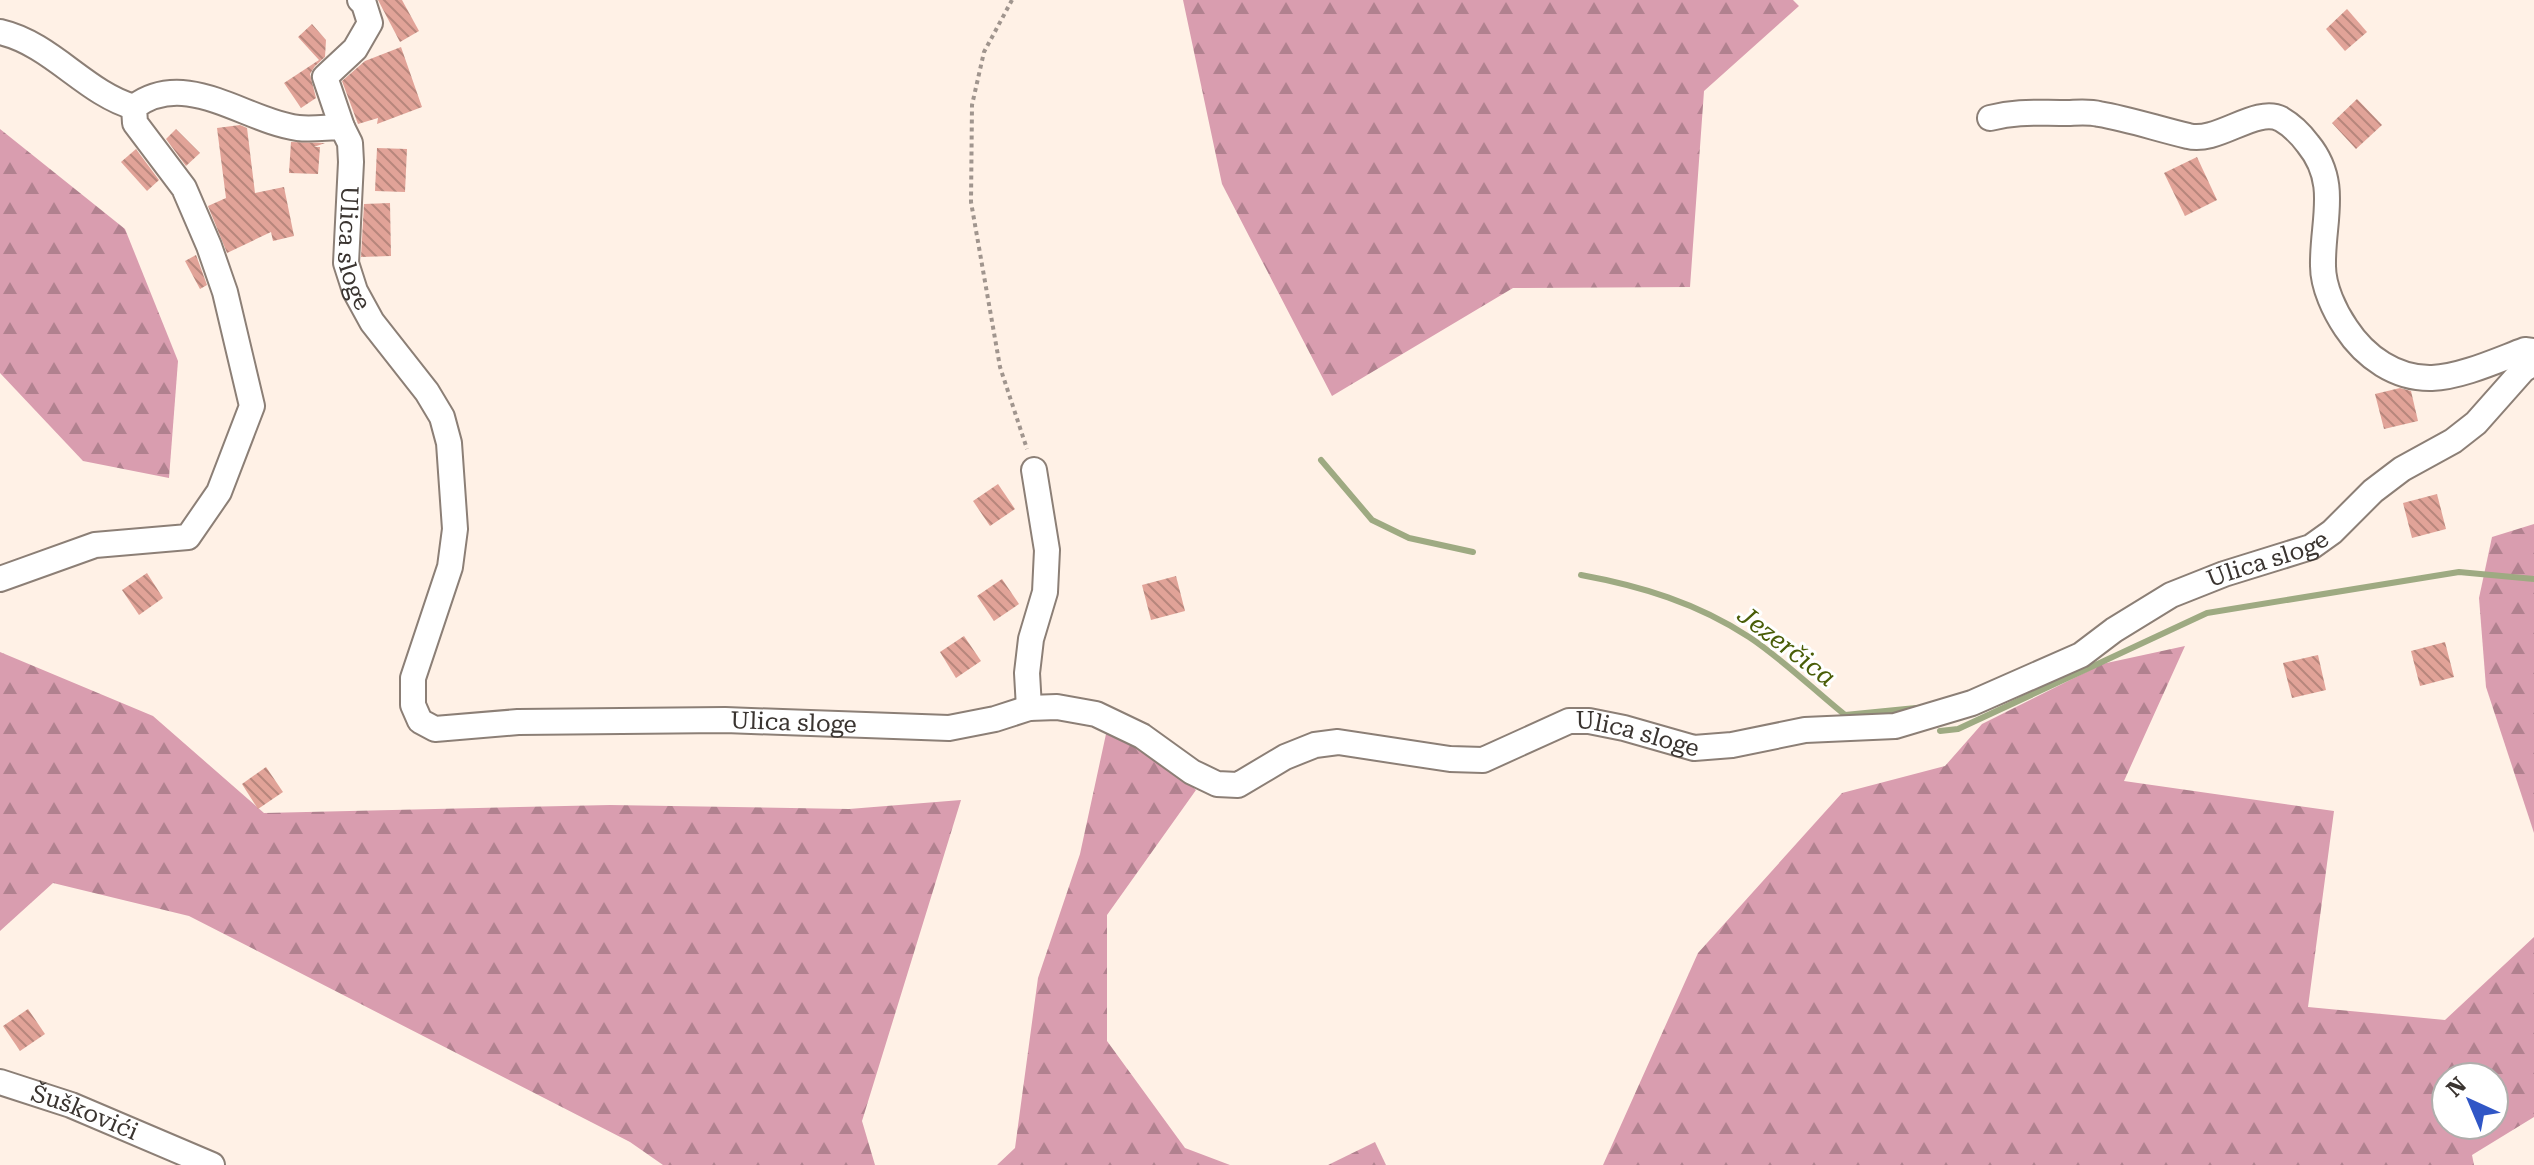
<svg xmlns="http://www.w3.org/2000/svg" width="2534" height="1165" viewBox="0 0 2534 1165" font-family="'Roboto Serif',serif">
<defs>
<pattern id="forest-firs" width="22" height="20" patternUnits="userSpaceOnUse" patternTransform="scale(2)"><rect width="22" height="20" fill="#d99daf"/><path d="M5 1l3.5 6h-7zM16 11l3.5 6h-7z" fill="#b1818f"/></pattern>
<pattern id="building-back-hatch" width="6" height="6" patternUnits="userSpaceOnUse" patternTransform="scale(2)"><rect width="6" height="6" fill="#e1a398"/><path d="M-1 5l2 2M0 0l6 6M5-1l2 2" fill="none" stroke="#b7867c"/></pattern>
</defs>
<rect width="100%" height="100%" fill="#fff1e6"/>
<g fill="url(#forest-firs)" fill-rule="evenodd">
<path d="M 1183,0 L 1793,0 L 1799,6 L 1704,91 L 1690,287 L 1513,288 L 1332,396 L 1222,184 Z"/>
<path d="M 0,129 L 125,229 L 178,361 L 169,478 L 83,461 L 0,373 Z"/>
<path d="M 2534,524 L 2534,833 L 2486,687 L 2479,598 L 2492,537 Z"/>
<path d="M 2185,646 L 2124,781 L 2334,811 L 2308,1007 L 2445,1020 L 2534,937 L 2534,1117 L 2472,1155 L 2474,1165 L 1603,1165 L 1698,953 L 1842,793 L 1945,766 L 1982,724 L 2102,664 ZM 2494,1077 L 2494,1125 L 2446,1125 L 2446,1077 Z"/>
<path d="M 0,652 L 153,716 L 264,813 L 610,805 L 849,809 L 961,800 L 862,1121 L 875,1165 L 663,1165 L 630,1142 L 189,916 L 53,883 L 0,931 Z"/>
<path d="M 1111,711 L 1196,790 L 1107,915 L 1107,1041 L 1185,1148 L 1230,1165 L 997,1165 L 1015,1148 L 1038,978 L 1080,854 Z"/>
<path d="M 1375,1142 L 1386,1165 L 1328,1165 Z"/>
</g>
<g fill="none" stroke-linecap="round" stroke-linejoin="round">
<g stroke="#9eaa82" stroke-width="6">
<path d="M 1321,460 L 1372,520 L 1409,538 L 1473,552"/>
<path d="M 1581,575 C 1641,586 1697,603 1749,637 C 1781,658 1814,690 1845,715 L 1916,708"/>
<path d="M 1940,731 L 1958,729 L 2207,613 L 2459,572 L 2534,579"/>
</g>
</g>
<g fill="url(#building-back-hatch)">
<path d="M 378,0 L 402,0 L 419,31 L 400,42 Z"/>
<path d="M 2347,9 L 2367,32 L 2345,51 L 2326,29 Z"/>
<path d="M 312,24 L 326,40 L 325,57 L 315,66 L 310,74 L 316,98 L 301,108 L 284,83 L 319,60 L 298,37 Z"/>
<path d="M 401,47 L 422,107 L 377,124 L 378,118 L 358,124 L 342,81 L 365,61 Z"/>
<path d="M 2357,99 L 2382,125 L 2356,149 L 2332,123 Z"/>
<path d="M 240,125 L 247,128 L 255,193 L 284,187 L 294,236 L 273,241 L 271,232 L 227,253 L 208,206 L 226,198 L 217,128 Z"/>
<path d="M 176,129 L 200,153 L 186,166 L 166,139 Z"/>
<path d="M 291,142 L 325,143 L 314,147 L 320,147 L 318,174 L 289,173 Z"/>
<path d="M 377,148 L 407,149 L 405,192 L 375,191 Z"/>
<path d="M 136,149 L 159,180 L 147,191 L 121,162 Z"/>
<path d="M 2197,157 L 2217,200 L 2185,216 L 2164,173 Z"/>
<path d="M 390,203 L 391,256 L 361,257 L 364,204 Z"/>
<path d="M 196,255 L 207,285 L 200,289 L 185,261 Z"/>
<path d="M 2400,388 L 2411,391 L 2418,421 L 2384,429 L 2375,394 Z"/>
<path d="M 998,484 L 1015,509 L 990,526 L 973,501 Z"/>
<path d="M 2437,494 L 2446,529 L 2412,538 L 2403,503 Z"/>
<path d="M 147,573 L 163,598 L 139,615 L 122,590 Z"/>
<path d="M 1176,576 L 1185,611 L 1151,620 L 1142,585 Z"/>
<path d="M 1002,579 L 1019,604 L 994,621 L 977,596 Z"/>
<path d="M 964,636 L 981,661 L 956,678 L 940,652 Z"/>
<path d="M 2445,642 L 2454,677 L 2420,686 L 2411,651 Z"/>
<path d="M 2318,655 L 2326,690 L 2292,698 L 2283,663 Z"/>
<path d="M 266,767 L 283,792 L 258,809 L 242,784 Z"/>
<path d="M 28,1009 L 45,1034 L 20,1051 L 3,1026 Z"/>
</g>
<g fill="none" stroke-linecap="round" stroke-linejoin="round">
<g stroke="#8c7f76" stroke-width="28">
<g id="street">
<path d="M 0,32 C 52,44 85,93 134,107"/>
<path d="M 1990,118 C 2018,111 2035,113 2063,113 C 2075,113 2088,111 2099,114 C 2129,119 2158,129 2188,136 C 2217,144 2256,106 2281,119 C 2293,126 2300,133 2308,144 C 2340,183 2322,221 2323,266 C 2323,287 2335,312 2346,328 C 2365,357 2396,379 2432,378 C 2461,377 2498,360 2525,350 L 2534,351"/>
<path d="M 342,127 L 325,77 L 355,49 L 370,23 L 364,4 L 360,0"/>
<path id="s1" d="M 0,579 L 95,545 L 188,537 L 219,492 L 252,406 L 225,292 L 209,246 L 184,188 L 135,123 L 134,107 C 186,68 245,121 298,128 C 312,130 328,127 342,127 L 350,143 L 351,162 L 346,263 L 355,291 L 372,322 L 427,392 L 442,417 L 449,443 L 455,529 L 450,567 L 413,678 L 413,705 L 420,721 L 435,729 L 518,722 L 725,720 L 949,728 L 995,719 L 1029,708 L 1057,707 L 1096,714 L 1142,736 L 1192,772 L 1217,784 L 1238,785 L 1285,757 L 1315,745 L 1338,742 L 1450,759 L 1483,760 L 1569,721 L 1589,721 L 1624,728 L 1694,748 L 1732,745 L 1805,730 L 1895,726 L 1972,703 L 2081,655 L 2114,630 L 2171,595 L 2224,574 L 2311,547 L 2332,532 L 2373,491 L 2402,469 L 2453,441 L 2476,423 L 2523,370 L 2534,363"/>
<path d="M 1029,708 L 1027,673 L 1031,639 L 1045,592 L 1047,550 L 1034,470"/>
<path id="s2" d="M 0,1082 L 71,1105 L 212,1165"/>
</g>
</g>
<path stroke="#a0958e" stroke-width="4" stroke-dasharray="4 4" stroke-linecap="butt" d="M 1012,0 L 984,52 L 972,105 L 971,202 L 1000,367 L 1027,449"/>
<use href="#street" stroke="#fff" stroke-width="24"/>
</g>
<g text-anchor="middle" stroke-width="6" stroke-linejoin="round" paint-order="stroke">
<g font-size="24" fill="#3a3430" stroke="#fff">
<text dy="8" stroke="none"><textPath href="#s1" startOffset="1008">Ulica sloge</textPath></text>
<text dy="8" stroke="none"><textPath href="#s1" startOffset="3454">Ulica sloge</textPath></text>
<text dy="8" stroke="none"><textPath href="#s1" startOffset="1894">Ulica sloge</textPath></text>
<text dy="8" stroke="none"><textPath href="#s1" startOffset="2782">Ulica sloge</textPath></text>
<text dy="8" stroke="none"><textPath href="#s2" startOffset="90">Šuškovići</textPath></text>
</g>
<g font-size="26" font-style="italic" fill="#495d07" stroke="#fff">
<text transform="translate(1787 646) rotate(37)" y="9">Jezerčica</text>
</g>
</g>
<g transform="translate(2470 1101) rotate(316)"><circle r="38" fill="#ffffff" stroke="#b0aeac" stroke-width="2"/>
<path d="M0-6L14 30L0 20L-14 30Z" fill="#3056c6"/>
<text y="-12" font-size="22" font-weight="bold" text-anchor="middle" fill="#3a3430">N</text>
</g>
</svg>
